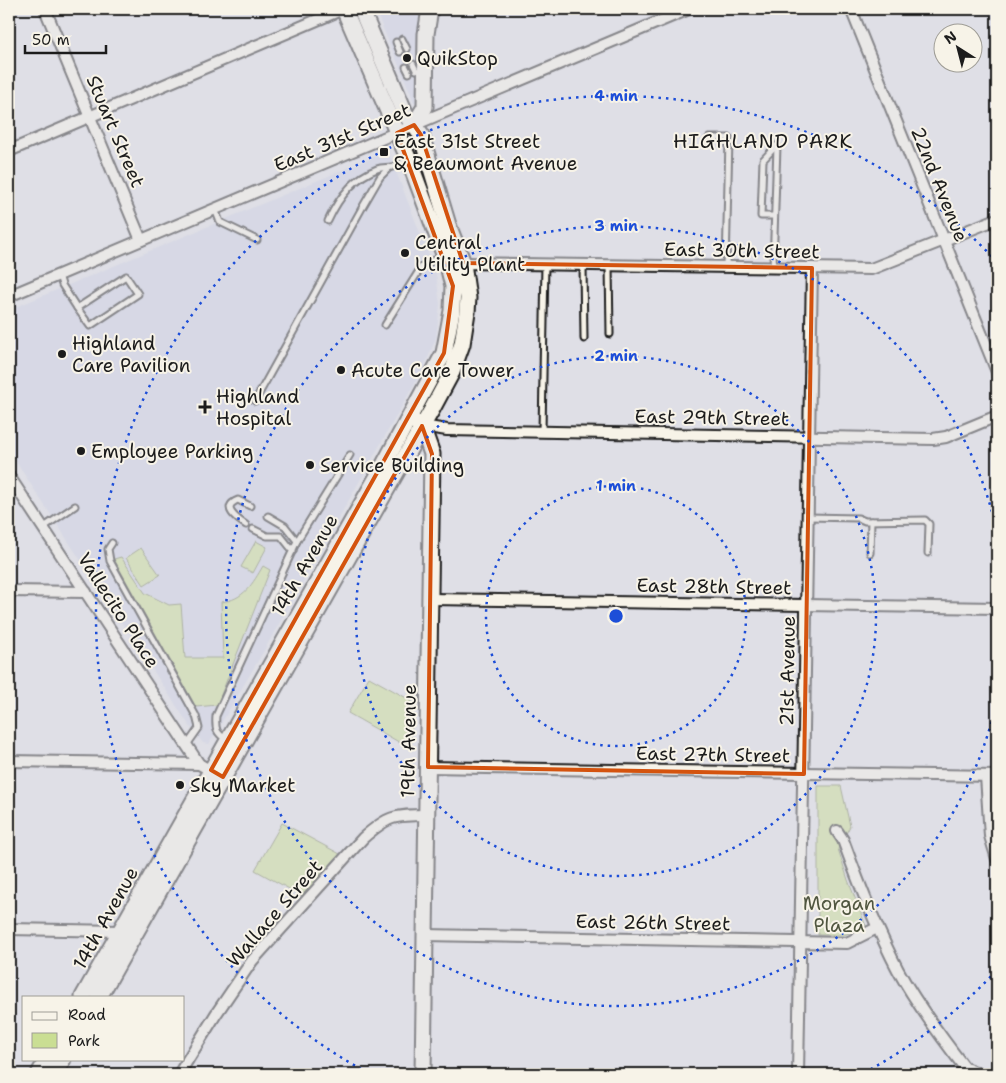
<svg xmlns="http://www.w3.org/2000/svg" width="1006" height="1083" viewBox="0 0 1006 1083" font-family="'Shantell Sans',sans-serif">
<rect width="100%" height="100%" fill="#dfdfe6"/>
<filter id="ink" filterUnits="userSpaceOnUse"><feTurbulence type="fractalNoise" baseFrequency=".02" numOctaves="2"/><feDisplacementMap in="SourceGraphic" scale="10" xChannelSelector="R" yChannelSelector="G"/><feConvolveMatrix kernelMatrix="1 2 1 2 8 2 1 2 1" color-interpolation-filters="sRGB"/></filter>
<g filter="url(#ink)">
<g fill="#ced1e4">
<path d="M 380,9 L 421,9 L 419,24 L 416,103 L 414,102 L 409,89 L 376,12 Z"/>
<path d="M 388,151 L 436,274 L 440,304 L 436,338 L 425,365 L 262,654 L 209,744 L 203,743 L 189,725 L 9,451 L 9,310 Z"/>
</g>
<g fill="#cade93" stroke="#737d58">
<path d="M 256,541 L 267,547 L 253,573 L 241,567 Z"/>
<path d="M 141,548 L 160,575 L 144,585 L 126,558 Z"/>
<path d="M 121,557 L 145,593 L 169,605 L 181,604 L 185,658 L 223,658 L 221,602 C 244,600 253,583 263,566 L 270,570 L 217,705 L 196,707 L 114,559 Z"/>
<path d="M 369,677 L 412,701 L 411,749 L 348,713 Z"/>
<path d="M 818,786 L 841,786 L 850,826 L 838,849 L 848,880 L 866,926 L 844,935 L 818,935 Z"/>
<path d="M 282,823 L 340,854 L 302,896 L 255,870 Z"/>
</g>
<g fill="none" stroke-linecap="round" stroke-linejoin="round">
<g stroke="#1c1c1c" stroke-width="9">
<g id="lane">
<path d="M 402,39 L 407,49"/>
<path d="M 396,42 L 400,52"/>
<path d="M 413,64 L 416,70"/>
<path d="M 406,67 L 409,73"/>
<path d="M 709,138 L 729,138 L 726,267"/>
<path d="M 215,209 L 220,222 L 257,240"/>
<path d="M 773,216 L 761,216 L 763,160 L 776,146"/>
<path d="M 328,221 C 338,199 353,178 377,169 C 382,167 387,168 392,167 C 403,163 414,159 425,156"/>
<path d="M 583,265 L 584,339"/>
<path d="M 609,265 L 610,334"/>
<path d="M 773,267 L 777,146"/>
<path d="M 59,275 L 62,285 L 77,308"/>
<path d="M 126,276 L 138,294 L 90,326 L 77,308 Z"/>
<path d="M 385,325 L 422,266 L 434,260 L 443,261"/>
<path d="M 255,401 L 362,208 L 380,177 L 389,168"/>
<path d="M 542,431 L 545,264"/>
<path d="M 268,516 L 285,526 L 297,541"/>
<path d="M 808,517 L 858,518 L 865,521 L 925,520 L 929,524 L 928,553"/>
<path d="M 246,525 C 237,519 220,507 238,500 L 250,506"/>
<path d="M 44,527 L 75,506"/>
<path d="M 253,529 L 267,536 L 281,536 L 293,551"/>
<path d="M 112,543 L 108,549 L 110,561 L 196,716 L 199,728 L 187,745"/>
<path d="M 870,553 L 871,521"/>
<path d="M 227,740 C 216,733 215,729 216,716 L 297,541 L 350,455"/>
</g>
</g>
<g stroke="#1c1c1c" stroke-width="14">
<g id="street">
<path d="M 45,9 L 141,240"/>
<path d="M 851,9 L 997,372"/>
<path d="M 9,151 L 343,9"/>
<path d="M 458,263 L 871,269 L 997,219"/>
<path d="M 9,296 L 689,9"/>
<path d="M 422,426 L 447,430 L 933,439 L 946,437 L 997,416"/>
<path d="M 9,476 L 199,764 L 215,773"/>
<path d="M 9,591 L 86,592"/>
<path d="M 430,599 L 997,608"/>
<path d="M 9,761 L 199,764"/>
<path d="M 428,767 L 997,776"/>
<path d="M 986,776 L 990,836 L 997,859"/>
<path d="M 837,831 L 843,840 C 859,884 876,928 898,970 C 917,1005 941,1037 965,1068 L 968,1074"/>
<path d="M 9,929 L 120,931 L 125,933"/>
<path d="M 425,935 L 847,943 L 877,928"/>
<path d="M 965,1068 L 981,1074"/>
<path d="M 179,1074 L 216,1014 L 252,961 L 363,838 C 388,816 394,815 426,815"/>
<path d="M 798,1074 L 812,268"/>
</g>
</g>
<g stroke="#1c1c1c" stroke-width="19">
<g id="secondary">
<path d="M 414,125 L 425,107 L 426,34 L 430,9"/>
<path d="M 417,423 L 422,426 L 432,454 L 423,1074"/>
<path d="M 83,997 L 380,472 L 444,353 L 452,311 L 453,286 L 447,262 L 409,160 L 344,9"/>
<path d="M 99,997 L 431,411 L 452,372 L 462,344 L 467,312 L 468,298 L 463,263 L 448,225 L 421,135 L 406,115 L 361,9"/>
<path d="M 39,1074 L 47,1059"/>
<path d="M 55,1074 L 63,1059"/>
</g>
</g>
<use href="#lane" stroke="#f7f3e8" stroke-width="5"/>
<use href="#street" stroke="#f7f3e8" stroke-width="10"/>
<use href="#secondary" stroke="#f7f3e8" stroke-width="15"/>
</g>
</g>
<path d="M0 0H1006V1083H0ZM 414,125 L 421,135 L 463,263 L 812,268 L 804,774 L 428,767 L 432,454 L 422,426 L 223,777 L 211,770 L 444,353 L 453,286 L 397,133 Z" fill="#dfdfe6" fill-opacity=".55" fill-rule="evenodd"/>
<path fill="none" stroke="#d4530e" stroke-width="4" stroke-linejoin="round" d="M 414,125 L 421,135 L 463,263 L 812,268 L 804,774 L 428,767 L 432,454 L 422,426 L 223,777 L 211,770 L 444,353 L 453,286 L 397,133 Z"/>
<g fill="none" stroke="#1d4ed8" stroke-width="2.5" stroke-dasharray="2.5 5">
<circle cx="616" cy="616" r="130"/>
<circle cx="616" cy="616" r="260"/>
<path d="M997 700A390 390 0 1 1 997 532"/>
<path d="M996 971A520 520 0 0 1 864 1073M368 1073A520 520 0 1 1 996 261"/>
</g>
<g fill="#1c1c1c" stroke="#f7f3e8" stroke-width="2">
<circle cx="407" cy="58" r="5"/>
<rect x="379" y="147" width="10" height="10" rx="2.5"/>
<circle cx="405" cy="253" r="5"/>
<circle cx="62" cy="354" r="5"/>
<circle cx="341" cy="370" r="5"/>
<path d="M202.5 399.5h5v5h5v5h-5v5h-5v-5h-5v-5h5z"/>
<circle cx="81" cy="451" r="5"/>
<circle cx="310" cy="465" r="5"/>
<circle cx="180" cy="785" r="5"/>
</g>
<g text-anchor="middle" stroke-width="4" stroke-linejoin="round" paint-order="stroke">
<g font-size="19" fill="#1c1c1c" stroke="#f7f3e8" text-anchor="start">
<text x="417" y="65">QuikStop</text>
<text x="394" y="148">East 31st Street<tspan x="394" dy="22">&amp; Beaumont Avenue</tspan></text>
<text x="415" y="249">Central<tspan x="415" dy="22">Utility Plant</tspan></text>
<text x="72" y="350">Highland<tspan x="72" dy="22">Care Pavilion</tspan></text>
<text x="351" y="377">Acute Care Tower</text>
<text x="216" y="403">Highland<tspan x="216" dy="22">Hospital</tspan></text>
<text x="91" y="458">Employee Parking</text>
<text x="320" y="472">Service Building</text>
<text x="190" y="792">Sky Market</text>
</g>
<g font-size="19" fill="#1c1c1c" stroke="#f7f3e8">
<text transform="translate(116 131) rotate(67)" y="7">Stuart Street</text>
<text transform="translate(342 137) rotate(-23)" y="7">East 31st Street</text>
<text transform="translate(940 184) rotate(68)" y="7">22nd Avenue</text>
<text transform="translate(742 250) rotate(1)" y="7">East 30th Street</text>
<text transform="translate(712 417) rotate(1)" y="7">East 29th Street</text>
<text transform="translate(304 565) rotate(-60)" y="7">14th Avenue</text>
<text transform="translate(714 586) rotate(1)" y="7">East 28th Street</text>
<text transform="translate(119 610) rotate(57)" y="7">Vallecito Place</text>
<text transform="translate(787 671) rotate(-89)" y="7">21st Avenue</text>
<text transform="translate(408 741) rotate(-89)" y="7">19th Avenue</text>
<text transform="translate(713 754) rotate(1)" y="7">East 27th Street</text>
<text transform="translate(274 913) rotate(-49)" y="7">Wallace Street</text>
<text transform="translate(105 918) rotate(-61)" y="7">14th Avenue</text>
<text transform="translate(653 922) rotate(1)" y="7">East 26th Street</text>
</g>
<g font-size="19" fill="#505640" stroke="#f7f3e8">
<text x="839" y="910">Morgan<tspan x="839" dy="22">Plaza</tspan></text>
</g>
<g font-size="20" letter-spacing="1" fill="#1c1c1c" stroke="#f7f3e8">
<text x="763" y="148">HIGHLAND PARK</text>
</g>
</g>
<circle cx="616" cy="616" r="8" fill="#1d4ed8" stroke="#f7f3e8" stroke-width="2.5"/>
<g font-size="15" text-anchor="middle" font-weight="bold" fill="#1d4ed8" stroke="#f7f3e8" stroke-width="4" stroke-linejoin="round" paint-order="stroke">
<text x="616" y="101">4 min</text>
<text x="616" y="231">3 min</text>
<text x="616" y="361">2 min</text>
<text x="616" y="491">1 min</text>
</g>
<rect width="1006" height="1083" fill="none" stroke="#f7f3e8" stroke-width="30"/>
<rect x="15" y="15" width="976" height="1053" fill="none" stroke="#1c1c1c" stroke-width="2" filter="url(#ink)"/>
<rect x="22" y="996" width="162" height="65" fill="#f7f3e8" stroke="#9f9d96"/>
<rect x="32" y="1012" width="25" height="8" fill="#f7f3e8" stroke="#9f9d96"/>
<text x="68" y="1020" font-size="15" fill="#1c1c1c">Road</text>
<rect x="32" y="1033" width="25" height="15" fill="#cade93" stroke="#9f9d96"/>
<text x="68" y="1046" font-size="15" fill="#1c1c1c">Park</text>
<g transform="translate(958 48) rotate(324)"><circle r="24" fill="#f7f3e8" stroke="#9f9d96"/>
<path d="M0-4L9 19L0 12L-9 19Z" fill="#1c1c1c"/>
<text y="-8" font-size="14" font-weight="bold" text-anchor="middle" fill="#1c1c1c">N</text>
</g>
<path d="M25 45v8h81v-8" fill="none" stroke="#1c1c1c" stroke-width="2.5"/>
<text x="32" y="45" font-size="15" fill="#1c1c1c" stroke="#f7f3e8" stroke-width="4" paint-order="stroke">50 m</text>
</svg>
